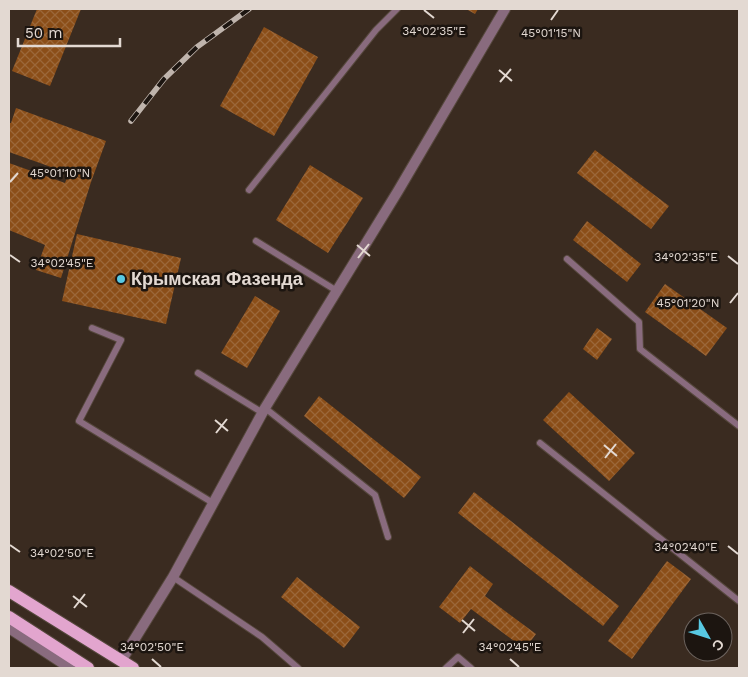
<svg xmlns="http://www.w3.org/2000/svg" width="748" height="677" viewBox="0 0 748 677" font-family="'Work Sans',sans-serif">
<defs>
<pattern id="building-cross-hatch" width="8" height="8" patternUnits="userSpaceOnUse" patternTransform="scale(1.25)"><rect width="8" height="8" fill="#8b4e18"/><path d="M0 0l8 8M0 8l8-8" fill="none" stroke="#9b6739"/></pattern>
</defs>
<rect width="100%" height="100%" fill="#3a2b20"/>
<g fill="url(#building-cross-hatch)">
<path d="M 37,9 L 81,9 L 50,86 L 12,71 Z"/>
<path d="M 466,9 L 478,9 L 475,14 Z"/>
<path d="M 264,27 L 318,57 L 274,136 L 220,106 Z"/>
<path d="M 16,108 L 106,141 L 91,182 L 61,278 L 36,270 L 45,245 L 9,230 L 9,163 L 65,183 L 68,175 L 82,178 L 9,152 L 9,123 L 11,123 Z"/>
<path d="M 595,150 L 669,206 L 651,229 L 577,173 Z"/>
<path d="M 310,165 L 363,198 L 328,253 L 276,220 Z"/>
<path d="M 587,221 L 641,264 L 627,282 L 573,240 Z"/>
<path d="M 77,234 L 181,258 L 166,324 L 62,301 Z"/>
<path d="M 665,284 L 727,328 L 706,356 L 645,312 Z"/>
<path d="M 255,296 L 280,311 L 247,368 L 221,353 Z"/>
<path d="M 597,328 L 612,339 L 597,360 L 583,349 Z"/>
<path d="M 569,392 L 635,453 L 609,481 L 543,420 Z"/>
<path d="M 319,396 L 421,477 L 404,498 L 304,416 Z"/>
<path d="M 474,492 L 619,606 L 603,626 L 458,513 Z"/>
<path d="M 667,561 L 691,579 L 632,659 L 608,641 Z"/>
<path d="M 470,566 L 493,584 L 485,596 L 536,634 L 525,649 L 471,609 L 460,623 L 439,607 Z"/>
<path d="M 297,577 L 360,627 L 344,648 L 281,597 Z"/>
</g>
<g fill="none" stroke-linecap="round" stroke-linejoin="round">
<g stroke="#55473c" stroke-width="8">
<g id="service">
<path d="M 249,190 L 376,30 L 397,9"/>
<path d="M 256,241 L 337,291"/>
<path d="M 567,259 L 639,322 L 640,349 L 739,426"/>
<path d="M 92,328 L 121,340 L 79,421 L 213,503"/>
<path d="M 198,373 L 263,413"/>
<path d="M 265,408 L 375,495 L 388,537"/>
<path d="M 540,443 L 739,601"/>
<path d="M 173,577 L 262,637 L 298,668"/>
<path d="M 446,668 L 458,657 L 471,668"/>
</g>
</g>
<g stroke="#55473c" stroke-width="12">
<path id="minor" d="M 121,661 L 173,577 L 265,408 L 398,191 L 505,9"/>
</g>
<g stroke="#55473c" stroke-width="12">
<path id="tertiary" d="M 9,628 L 70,668"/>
</g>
<g stroke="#55473c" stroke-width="14">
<g id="primary">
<path d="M 9,591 L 133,668"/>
<path d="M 9,617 L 88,668"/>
</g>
</g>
<use href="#service" stroke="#896b7e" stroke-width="6"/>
<use href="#minor" stroke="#896b7e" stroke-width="10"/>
<use href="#tertiary" stroke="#896b7e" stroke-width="10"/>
<use href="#primary" stroke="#e2a5ce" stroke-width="12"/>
<g stroke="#bfb4ac" stroke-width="5.5">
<path id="rail" d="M 131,121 L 164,79 L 197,47 L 249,9"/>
</g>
<use href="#rail" stroke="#1c1510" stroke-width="4" stroke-dasharray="11" stroke-linecap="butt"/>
</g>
<path fill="none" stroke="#e3d9d2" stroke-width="2" d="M 424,10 L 434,18M 551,20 L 558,10M 499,70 L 512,81M 500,82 L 511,69M 10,182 L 18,173M 357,245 L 370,256M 10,255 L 20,262M 728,256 L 738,264M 358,258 L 369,244M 730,303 L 738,293M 215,420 L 228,431M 216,433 L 227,419M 604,445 L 617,456M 605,458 L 616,444M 10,545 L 20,552M 728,546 L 738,554M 73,596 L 87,607M 74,608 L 85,594M 462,620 L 475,631M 463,633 L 474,619M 152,659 L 161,667M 510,659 L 519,667"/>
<circle fill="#58c9e3" stroke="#1c1510" stroke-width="2" cx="121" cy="279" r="5"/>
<g text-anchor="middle" stroke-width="5" stroke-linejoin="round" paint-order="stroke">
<g font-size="18" font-weight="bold" fill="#e3d9d2" stroke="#1c1510" text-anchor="start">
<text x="131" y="285">Крымская Фазенда</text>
</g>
</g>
<g font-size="12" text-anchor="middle" fill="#e3d9d2" stroke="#1c1510" stroke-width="5" stroke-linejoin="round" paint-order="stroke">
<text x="434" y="35">34°02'35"E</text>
<text x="551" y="37">45°01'15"N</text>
<text x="60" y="177">45°01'10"N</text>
<text x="686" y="261">34°02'35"E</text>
<text x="62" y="267">34°02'45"E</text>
<text x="688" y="307">45°01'20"N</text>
<text x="686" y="551">34°02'40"E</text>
<text x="62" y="557">34°02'50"E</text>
<text x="152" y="651">34°02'50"E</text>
<text x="510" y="651">34°02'45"E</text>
</g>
<rect width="748" height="677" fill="none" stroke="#e3d9d2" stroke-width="20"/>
<g transform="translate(708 637) rotate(129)"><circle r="24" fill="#1c1510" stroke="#6c635e"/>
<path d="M0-4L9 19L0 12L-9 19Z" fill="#58c9e3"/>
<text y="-8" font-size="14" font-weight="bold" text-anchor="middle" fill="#e3d9d2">С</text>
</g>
<path d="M18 38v8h102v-8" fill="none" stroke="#e3d9d2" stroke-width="2.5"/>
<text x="25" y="38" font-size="15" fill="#e3d9d2" stroke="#1c1510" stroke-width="4" paint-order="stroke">50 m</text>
</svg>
